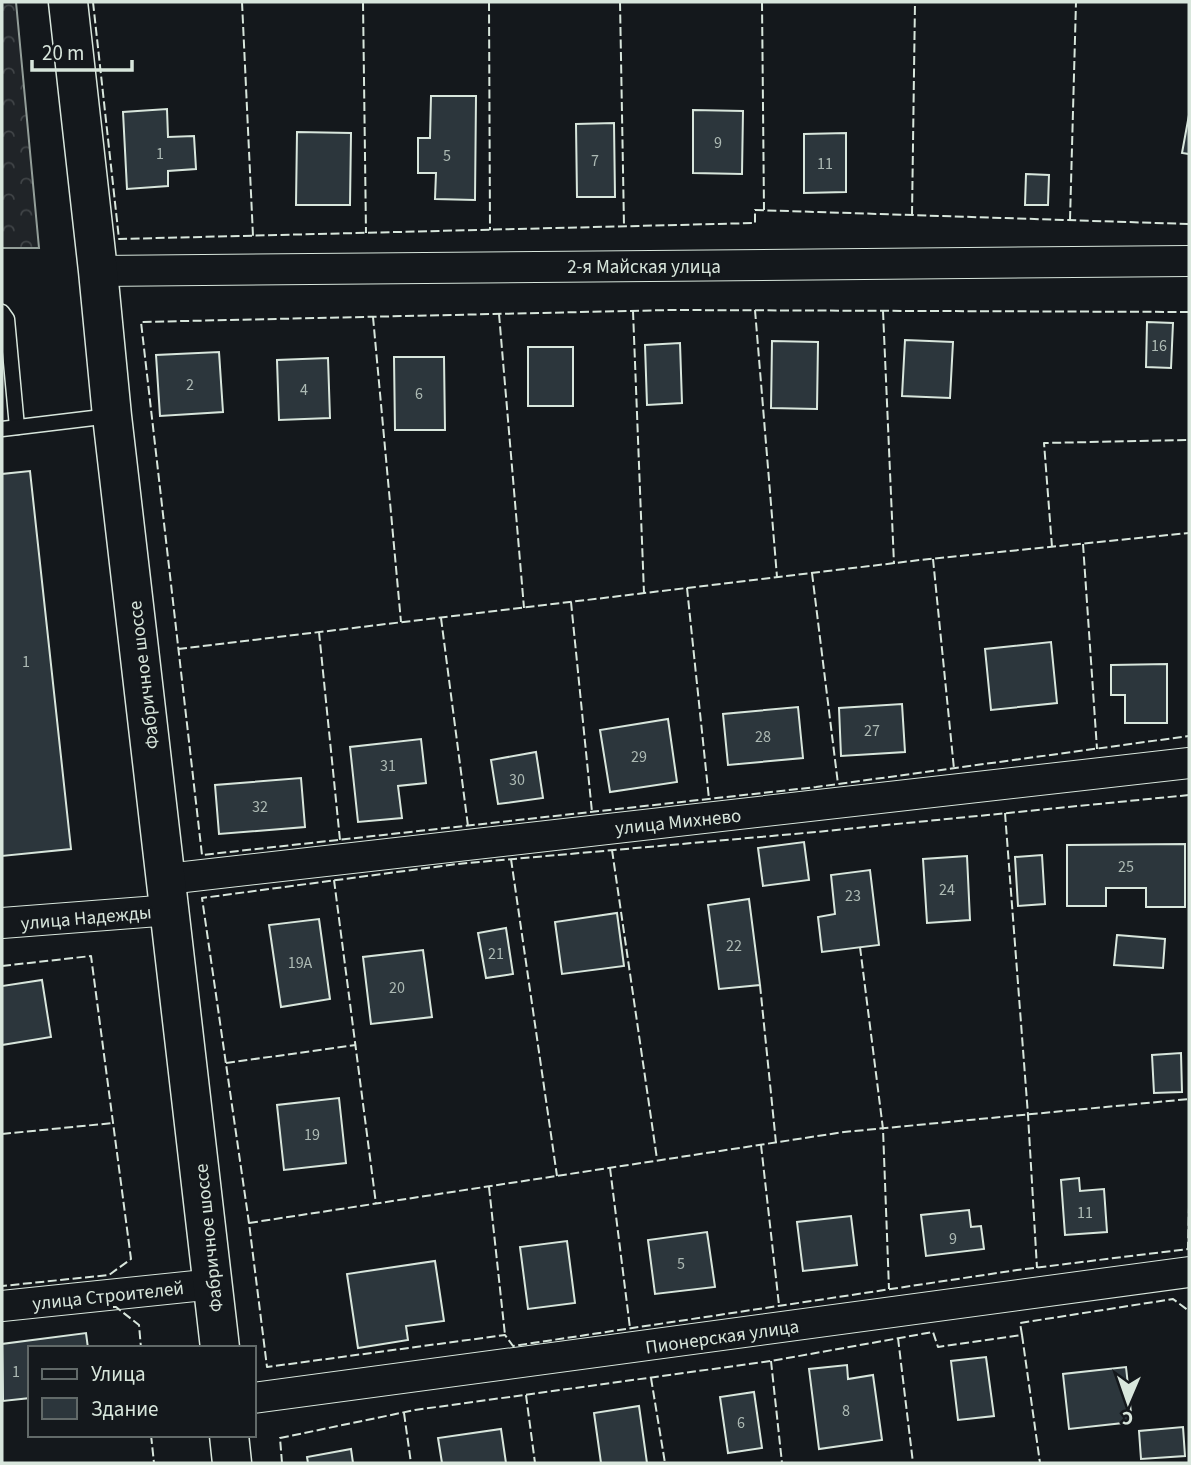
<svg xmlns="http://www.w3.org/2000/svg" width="1191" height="1465" viewBox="0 0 1191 1465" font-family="'Source Sans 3',sans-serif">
<defs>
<pattern id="forest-crowns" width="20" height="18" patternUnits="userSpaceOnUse" patternTransform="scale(1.75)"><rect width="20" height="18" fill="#202428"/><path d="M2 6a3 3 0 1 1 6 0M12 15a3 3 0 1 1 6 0" fill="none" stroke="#404447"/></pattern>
</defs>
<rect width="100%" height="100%" fill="#14181c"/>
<path fill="url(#forest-crowns)" stroke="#939e99" stroke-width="2" d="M 2,2 L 16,2 L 39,248 L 2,248 Z"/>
<g fill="#2c363c" stroke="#d8e6dc" stroke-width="2">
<path d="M 431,96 L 476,96 L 475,200 L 435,199 L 436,173 L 418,173 L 418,138 L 430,138 Z"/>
<path d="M 167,109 L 168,137 L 194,136 L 196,169 L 168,171 L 168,186 L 127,189 L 123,112 Z"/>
<path d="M 693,110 L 743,111 L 742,174 L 693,173 Z"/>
<path d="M 1189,115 L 1189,154 L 1182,153 Z"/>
<path d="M 614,123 L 615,197 L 577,197 L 576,124 Z"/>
<path d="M 297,132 L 351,133 L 350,205 L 296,205 Z"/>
<path d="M 846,133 L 846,192 L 804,193 L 804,134 Z"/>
<path d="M 1026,174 L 1049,175 L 1048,205 L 1025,205 Z"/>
<path d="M 1147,322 L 1173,323 L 1171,368 L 1146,367 Z"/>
<path d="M 905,340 L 953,342 L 950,398 L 902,396 Z"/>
<path d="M 772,341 L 818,342 L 817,409 L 771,408 Z"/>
<path d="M 680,343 L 682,403 L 647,405 L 645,345 Z"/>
<rect x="528" y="347" width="45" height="59"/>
<path d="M 219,352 L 223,412 L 160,416 L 156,355 Z"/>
<path d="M 394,357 L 444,357 L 445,430 L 395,430 Z"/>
<path d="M 328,358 L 330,418 L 279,420 L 277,360 Z"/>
<path d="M 30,471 L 71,849 L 2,856 L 2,474 Z"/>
<path d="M 1051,642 L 1057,703 L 991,710 L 985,649 Z"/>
<path d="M 1167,664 L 1167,723 L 1125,723 L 1125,695 L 1111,695 L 1111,665 Z"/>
<path d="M 902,704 L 905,752 L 841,756 L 839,708 Z"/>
<path d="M 798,707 L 803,758 L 728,765 L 723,714 Z"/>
<path d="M 668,719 L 677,782 L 610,792 L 600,730 Z"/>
<path d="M 421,739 L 426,783 L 398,786 L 402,818 L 358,822 L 350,747 Z"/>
<path d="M 536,752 L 543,798 L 498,804 L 491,760 Z"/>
<path d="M 301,778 L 305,827 L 219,834 L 215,785 Z"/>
<path d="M 804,842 L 809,880 L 763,886 L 758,848 Z"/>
<path d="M 1185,844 L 1185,907 L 1146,907 L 1146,888 L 1106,888 L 1106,906 L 1067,906 L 1067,845 Z"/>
<path d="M 1042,855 L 1045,904 L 1018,906 L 1015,857 Z"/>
<path d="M 967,856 L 970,920 L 927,923 L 923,859 Z"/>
<path d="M 870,870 L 879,945 L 822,952 L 818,917 L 835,914 L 831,875 Z"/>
<path d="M 749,899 L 760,985 L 719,989 L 708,905 Z"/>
<path d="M 617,913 L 624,966 L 562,974 L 555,922 Z"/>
<path d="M 319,919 L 330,999 L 281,1007 L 269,925 Z"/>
<path d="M 506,928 L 513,974 L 486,978 L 478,933 Z"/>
<path d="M 1117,935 L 1165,939 L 1163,968 L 1114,965 Z"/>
<path d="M 423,950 L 432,1017 L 371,1024 L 363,957 Z"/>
<path d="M 42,980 L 51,1037 L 2,1045 L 2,986 Z"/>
<path d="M 1181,1053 L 1182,1092 L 1154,1093 L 1152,1055 Z"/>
<path d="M 339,1098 L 346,1163 L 284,1170 L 277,1105 Z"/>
<path d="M 1079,1178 L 1080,1191 L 1104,1189 L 1107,1232 L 1065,1235 L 1061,1180 Z"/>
<path d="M 969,1210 L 971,1227 L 981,1226 L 984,1249 L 926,1256 L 921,1215 Z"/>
<path d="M 851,1216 L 857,1265 L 803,1271 L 797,1222 Z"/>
<path d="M 707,1232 L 715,1287 L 655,1294 L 648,1240 Z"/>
<path d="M 567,1241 L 575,1303 L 528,1309 L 520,1247 Z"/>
<path d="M 435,1261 L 444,1321 L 406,1326 L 408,1340 L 358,1348 L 347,1274 Z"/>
<path d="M 86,1333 L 88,1348 L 30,1348 L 30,1398 L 3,1401 L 2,1344 Z"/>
<path d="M 986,1357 L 994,1416 L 958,1420 L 951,1361 Z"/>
<path d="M 847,1365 L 848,1379 L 873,1375 L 882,1440 L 819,1449 L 809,1369 Z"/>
<path d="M 1126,1367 L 1132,1422 L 1069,1429 L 1063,1374 Z"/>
<path d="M 754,1392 L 762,1448 L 728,1453 L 720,1397 Z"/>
<path d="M 639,1406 L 647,1463 L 601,1463 L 594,1413 Z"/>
<path d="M 1183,1427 L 1185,1456 L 1141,1459 L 1139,1431 Z"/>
<path d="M 501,1429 L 506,1463 L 442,1463 L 438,1438 Z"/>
<path d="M 351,1449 L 353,1463 L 308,1463 L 307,1457 Z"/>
</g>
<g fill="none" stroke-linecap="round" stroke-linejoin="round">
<g stroke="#d8e6dc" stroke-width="17">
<g id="lane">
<path d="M 2,312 L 7,319 L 17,427"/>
<path d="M 2,429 L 110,416"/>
</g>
</g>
<g stroke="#d8e6dc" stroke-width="32">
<g id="street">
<path d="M 98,271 L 1189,261"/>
<path d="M 167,879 L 1189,763"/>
<path d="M 2,923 L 171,910"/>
<path d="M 2,1306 L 214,1284"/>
<path d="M 254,1398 L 1189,1272"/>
</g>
</g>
<g stroke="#d8e6dc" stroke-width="41">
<g id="secondary">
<path d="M 68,2 L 98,271 L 112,416 L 220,1348"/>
<path d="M 229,1435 L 232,1463"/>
</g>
</g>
<use href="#lane" stroke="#14181c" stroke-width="14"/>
<use href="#street" stroke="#14181c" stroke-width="30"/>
<use href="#secondary" stroke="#14181c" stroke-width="38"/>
<g stroke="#d8e6dc" stroke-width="2" stroke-dasharray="9 3.5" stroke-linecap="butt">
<path d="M 93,2 L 119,239 L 755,223 L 755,210 L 1189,224"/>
<path d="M 242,2 L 253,236"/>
<path d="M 363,2 L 366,233"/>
<path d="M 489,2 L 490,230"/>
<path d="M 620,2 L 624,226"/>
<path d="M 762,2 L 764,210"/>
<path d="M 912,215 L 915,2"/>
<path d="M 1070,220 L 1076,2"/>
<path d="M 755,310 L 777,577"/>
<path d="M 633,311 L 644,593"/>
<path d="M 883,311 L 894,564"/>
<path d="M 1189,312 L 671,310 L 141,322 L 202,855 L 816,787 L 1189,736"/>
<path d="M 499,314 L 524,608"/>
<path d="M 373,317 L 401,622"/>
<path d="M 1083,544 L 1097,749"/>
<path d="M 1052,547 L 1044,443 L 1189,440"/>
<path d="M 933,559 L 954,769"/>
<path d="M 812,573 L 838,784"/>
<path d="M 687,588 L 709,799"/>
<path d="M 571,602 L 592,812"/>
<path d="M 441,618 L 468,826"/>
<path d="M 319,632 L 340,840"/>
<path d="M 178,649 L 920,560 L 1189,533"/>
<path d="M 1189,795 L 816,832 L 457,864 L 202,898 L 249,1223 L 267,1367 L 505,1335 L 513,1346 L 1017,1270 L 1188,1249 L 1189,1207"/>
<path d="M 1005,813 L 1028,1115 L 1037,1268"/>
<path d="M 612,850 L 657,1159"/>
<path d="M 511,859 L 557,1176"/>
<path d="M 334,880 L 376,1204"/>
<path d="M 860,947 L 883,1129 L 889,1289"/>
<path d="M 2,966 L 91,956 L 131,1259 L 109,1275 L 2,1286"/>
<path d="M 760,985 L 776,1143"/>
<path d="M 226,1063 L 356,1045"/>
<path d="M 2,1134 L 113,1123"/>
<path d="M 761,1145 L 779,1305"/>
<path d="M 610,1168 L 630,1328"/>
<path d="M 489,1187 L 505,1335"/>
<path d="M 249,1223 L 844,1132 L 1189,1099"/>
<path d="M 113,1307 L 116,1307 L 139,1325 L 141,1348"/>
<path d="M 1022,1335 L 1040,1463"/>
<path d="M 898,1338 L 913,1463"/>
<path d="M 771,1361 L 782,1463"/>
<path d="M 651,1378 L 665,1463"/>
<path d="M 526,1395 L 535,1463"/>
<path d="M 404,1413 L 411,1463"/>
<path d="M 151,1435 L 154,1463"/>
<path d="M 282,1463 L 280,1438 L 415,1410 L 771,1361 L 933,1332 L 938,1347 L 1022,1335 L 1020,1323 L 1173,1299 L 1189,1311"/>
</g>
</g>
<g text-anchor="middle" stroke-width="5" stroke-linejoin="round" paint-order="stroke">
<g font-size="16" fill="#adbab4">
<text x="718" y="148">9</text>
<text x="160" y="159">1</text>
<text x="447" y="161">5</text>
<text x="595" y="166">7</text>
<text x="825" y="169">11</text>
<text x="1159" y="351">16</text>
<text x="190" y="390">2</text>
<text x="304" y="395">4</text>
<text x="419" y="399">6</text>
<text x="26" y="667">1</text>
<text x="872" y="736">27</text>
<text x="763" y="742">28</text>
<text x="639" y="762">29</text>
<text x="388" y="771">31</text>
<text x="517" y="785">30</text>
<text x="260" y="812">32</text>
<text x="1126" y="872">25</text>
<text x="947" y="895">24</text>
<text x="853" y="901">23</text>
<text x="734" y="951">22</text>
<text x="496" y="959">21</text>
<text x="300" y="968">19А</text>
<text x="397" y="993">20</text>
<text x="312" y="1140">19</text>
<text x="1085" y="1218">11</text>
<text x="953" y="1244">9</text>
<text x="681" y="1269">5</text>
<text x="16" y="1377">1</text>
<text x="846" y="1416">8</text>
<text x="741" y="1428">6</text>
</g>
<g font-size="19" fill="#d8e6dc" stroke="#14181c">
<text x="644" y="273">2-я Майская улица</text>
<text transform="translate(143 675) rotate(-97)" y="7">Фабричное шоссе</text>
<text transform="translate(678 821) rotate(-6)" y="7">улица Михнево</text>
<text transform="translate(86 917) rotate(-5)" y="7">улица Надежды</text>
<text transform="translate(208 1238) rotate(-96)" y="7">Фабричное шоссе</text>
<text transform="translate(108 1295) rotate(-6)" y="7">улица Строителей</text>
<text transform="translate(722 1336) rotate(-8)" y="7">Пионерская улица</text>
</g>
</g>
<rect width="1191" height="1465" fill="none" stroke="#d8e6dc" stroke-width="7"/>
<rect x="28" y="1346" width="228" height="91" fill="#14181c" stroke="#626a69" stroke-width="2"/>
<rect x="42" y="1369" width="35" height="10" fill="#14181c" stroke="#626a69" stroke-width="2"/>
<text x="91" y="1381" font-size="21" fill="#d8e6dc">Улица</text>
<rect x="42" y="1398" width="35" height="21" fill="#2c363c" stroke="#626a69" stroke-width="2"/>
<text x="91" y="1416" font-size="21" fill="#d8e6dc">Здание</text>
<g transform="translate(1128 1402) rotate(182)" stroke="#14181c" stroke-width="5" paint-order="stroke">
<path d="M0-5L12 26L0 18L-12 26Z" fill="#d8e6dc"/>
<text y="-10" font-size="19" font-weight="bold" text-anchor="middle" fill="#d8e6dc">С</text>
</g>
<path d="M32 60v10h100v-10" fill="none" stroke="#d8e6dc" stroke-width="3.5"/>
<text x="42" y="60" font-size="21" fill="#d8e6dc" stroke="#14181c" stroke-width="5" paint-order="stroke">20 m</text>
</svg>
